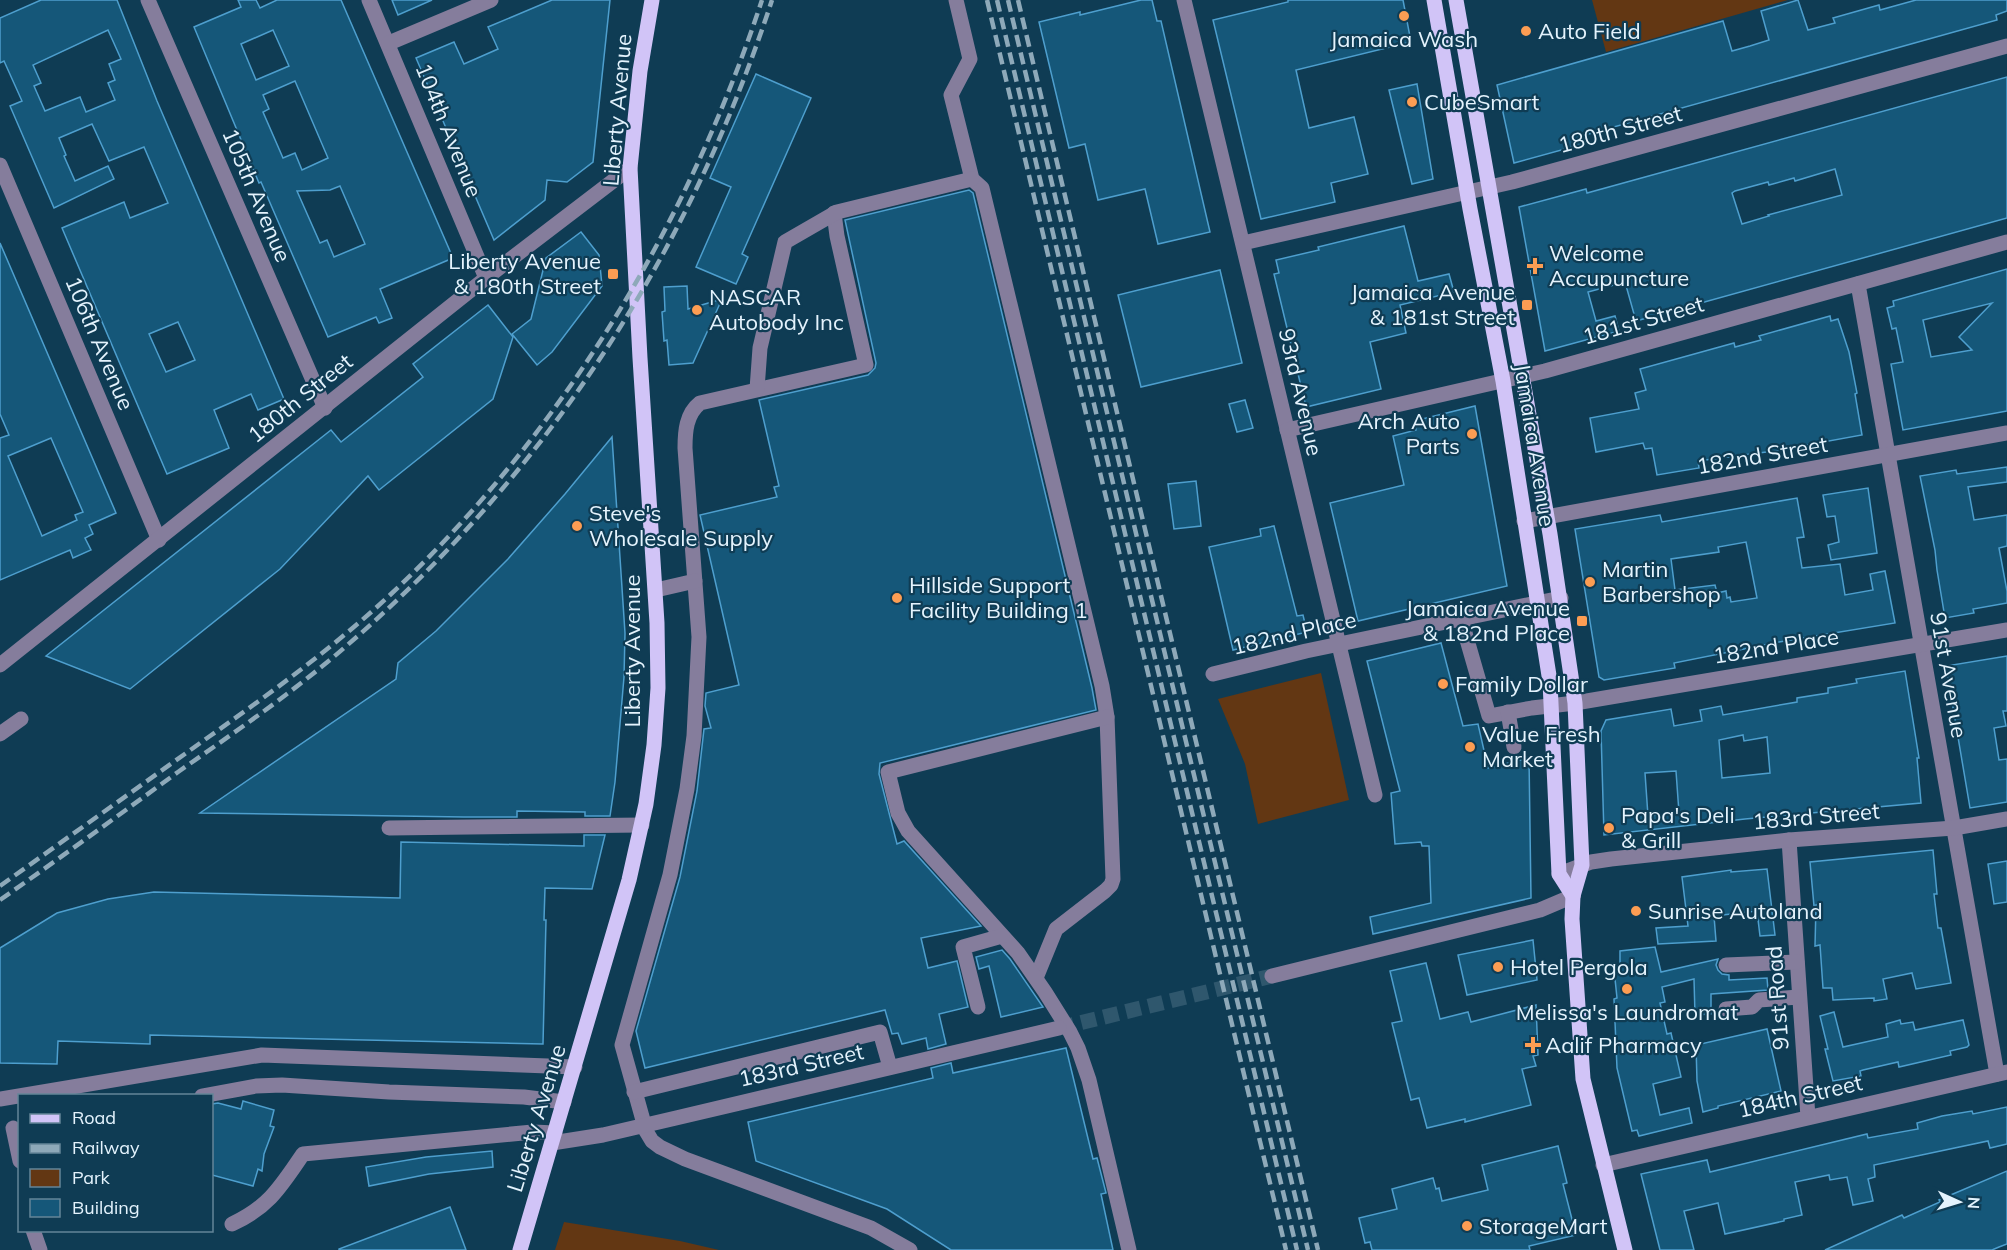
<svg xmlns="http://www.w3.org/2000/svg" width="2007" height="1250" viewBox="0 0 2007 1250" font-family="Mulish,sans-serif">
<rect width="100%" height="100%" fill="#0f3c54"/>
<g fill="#633713">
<path d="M 1592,0 L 1788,0 L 1606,52 Z"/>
<path d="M 1321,673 L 1349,800 L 1258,824 L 1245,764 L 1218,699 Z"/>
<path d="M 564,1222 L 680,1241 L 719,1250 L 555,1250 Z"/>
</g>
<g fill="#155779" stroke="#4e9fce" stroke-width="1.5" fill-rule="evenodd">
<path d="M 41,0 L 117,0 L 157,101 L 284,399 L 258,410 L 251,394 L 214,410 L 229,448 L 167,474 L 62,228 L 124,202 L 130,218 L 168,203 L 144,147 L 109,161 L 92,124 L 59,138 L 66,155 L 64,156 L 75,181 L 108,166 L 114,179 L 54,208 L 10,106 L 22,101 L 4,61 L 0,63 L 0,18 ZM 108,30 L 121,59 L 109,64 L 115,80 L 108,83 L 115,100 L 86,112 L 80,97 L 45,111 L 34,86 L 41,83 L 33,65 ZM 178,322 L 195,360 L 166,372 L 149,334 Z"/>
<path d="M 238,0 L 256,0 L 260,8 L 277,0 L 341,0 L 453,258 L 380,289 L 392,318 L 379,323 L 376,317 L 328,337 L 261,182 L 259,183 L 194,27 L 241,7 ZM 273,30 L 289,66 L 256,80 L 241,44 ZM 295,81 L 328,158 L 302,170 L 295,153 L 283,158 L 263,112 L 269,109 L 263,95 ZM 340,186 L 365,244 L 334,257 L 327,240 L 320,243 L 297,191 L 330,190 Z"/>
<path d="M 392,0 L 432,0 L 398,15 Z"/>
<path d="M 552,0 L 610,0 L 593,162 L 567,182 L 547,180 L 545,200 L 494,240 L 416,58 L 454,42 L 464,64 L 498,49 L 488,27 Z"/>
<path d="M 1141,0 L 1152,0 L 1157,21 L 1161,21 L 1210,232 L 1158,244 L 1145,189 L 1098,200 L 1085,144 L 1069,148 L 1039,22 L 1080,12 L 1080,15 Z"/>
<path d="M 1288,0 L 1403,0 L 1411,42 L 1296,70 L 1309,128 L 1354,117 L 1368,174 L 1331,183 L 1335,202 L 1261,219 L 1213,20 L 1288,2 Z"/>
<path d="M 1798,0 L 1808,30 L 1835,23 L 1833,18 L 1879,5 L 1880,10 L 1916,0 L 2007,0 L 2007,11 L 1996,15 L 1997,20 L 1585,135 L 1587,143 L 1514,163 L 1497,85 L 1723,21 L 1732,51 L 1750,46 L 1769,40 L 1761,11 Z"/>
<path d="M 756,74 L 811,98 L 742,254 L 748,257 L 736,284 L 696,267 L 731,187 L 710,178 Z"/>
<path d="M 2007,77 L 2007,218 L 1636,321 L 1625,282 L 1588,292 L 1596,321 L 1615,316 L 1619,331 L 1545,351 L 1519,207 L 1586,189 L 1587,193 ZM 1835,169 L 1842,195 L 1768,215 L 1769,216 L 1742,224 L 1732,193 L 1735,191 L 1768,182 L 1769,185 L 1794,178 L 1795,181 Z"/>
<path d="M 1417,84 L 1433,179 L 1412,184 L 1389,90 Z"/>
<path d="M 969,190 L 973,193 L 1092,688 L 1096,710 L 880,763 L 879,774 L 897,844 L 904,841 L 981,926 L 921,938 L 928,968 L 957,961 L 968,1007 L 939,1014 L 946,1044 L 928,1049 L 926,1038 L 902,1044 L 898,1033 L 892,1034 L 885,1010 L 645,1068 L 636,1031 L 680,877 L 697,791 L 704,729 L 711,728 L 705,706 L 706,693 L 739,685 L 700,515 L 777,497 L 774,487 L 779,486 L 759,400 L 868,375 L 875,368 L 876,363 L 845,220 Z"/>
<path d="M 1404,226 L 1418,281 L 1449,274 L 1454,292 L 1400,305 L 1406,333 L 1370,342 L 1381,389 L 1306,407 L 1274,274 L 1279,273 L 1276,260 L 1319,250 L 1318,247 Z"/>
<path d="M 581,232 L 599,255 L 602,286 L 552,352 L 537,365 L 512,334 L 531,319 L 546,258 Z"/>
<path d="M 0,243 L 116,513 L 89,525 L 93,534 L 85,538 L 91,550 L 73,558 L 70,550 L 0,580 L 0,438 L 9,435 L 0,414 ZM 51,438 L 83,512 L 75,515 L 77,520 L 42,536 L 8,456 Z"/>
<path d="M 2007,269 L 2007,411 L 1903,430 L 1891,364 L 1903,362 L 1896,328 L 1892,329 L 1887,308 L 1894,306 L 1893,301 ZM 1992,303 L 1959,337 L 1972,350 L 1931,357 L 1923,320 Z"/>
<path d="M 1220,270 L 1242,363 L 1141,387 L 1118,295 Z"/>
<path d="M 687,286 L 688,309 L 722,299 L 693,363 L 669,365 L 667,340 L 664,341 L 662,312 L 665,311 L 664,287 Z"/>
<path d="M 488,305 L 513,337 L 493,399 L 379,490 L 368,476 L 280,569 L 130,689 L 46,656 L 331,430 L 341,442 L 423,377 L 413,364 Z"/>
<path d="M 1830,316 L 1831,321 L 1838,319 L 1849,352 L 1857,393 L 1855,394 L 1862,435 L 1774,451 L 1698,461 L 1699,468 L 1657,475 L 1652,448 L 1645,449 L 1643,443 L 1596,452 L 1590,418 L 1639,409 L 1635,393 L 1646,390 L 1640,369 L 1734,343 L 1735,347 L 1761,340 L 1759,336 Z"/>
<path d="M 1245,400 L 1253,428 L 1237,432 L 1229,404 Z"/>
<path d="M 1475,406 L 1507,586 L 1358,621 L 1330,503 L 1404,485 L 1393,436 L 1416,430 L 1414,421 Z"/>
<path d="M 612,437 L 625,633 L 624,677 L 615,782 L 610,816 L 585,816 L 585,812 L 517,811 L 517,817 L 464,817 L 200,813 L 396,679 L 398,663 L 436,631 L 508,559 L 565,494 Z"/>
<path d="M 2007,467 L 2007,482 L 1968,487 L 1974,520 L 2007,515 L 2007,546 L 1999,548 L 2007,591 L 2007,603 L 1973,609 L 1974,613 L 1945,618 L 1937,570 L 1935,550 L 1920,476 L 1956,470 L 1957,474 Z"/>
<path d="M 1196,481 L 1201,526 L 1174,529 L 1168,484 Z"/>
<path d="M 1868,488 L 1877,553 L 1831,560 L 1828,545 L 1839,542 L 1835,516 L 1827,517 L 1823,495 Z"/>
<path d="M 1797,498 L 1804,537 L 1797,538 L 1802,568 L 1840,564 L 1845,595 L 1873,590 L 1870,574 L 1885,571 L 1895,623 L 1779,642 L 1674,663 L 1675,668 L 1604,680 L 1599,677 L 1575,529 L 1660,515 L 1662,522 ZM 1746,542 L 1757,598 L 1731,602 L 1730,597 L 1727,598 L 1726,591 L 1717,593 L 1715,585 L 1675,590 L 1671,559 L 1719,552 L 1718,547 Z"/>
<path d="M 1274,526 L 1297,616 L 1303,615 L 1307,632 L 1233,650 L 1209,547 L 1261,536 L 1260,529 Z"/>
<path d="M 1441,643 L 1463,726 L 1478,724 L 1488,768 L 1529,758 L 1531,898 L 1373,934 L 1370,917 L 1431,903 L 1429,846 L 1422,846 L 1421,842 L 1395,844 L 1391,793 L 1400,791 L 1367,661 Z"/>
<path d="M 2007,656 L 2007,711 L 2003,711 L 2006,726 L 1994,728 L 1999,760 L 2007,759 L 2007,802 L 1970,808 L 1946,666 Z"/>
<path d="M 1905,671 L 1919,758 L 1917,758 L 1921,803 L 1745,819 L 1604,835 L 1601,731 L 1606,720 L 1671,709 L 1674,726 L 1702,721 L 1700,710 L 1721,706 L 1723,715 L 1797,702 L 1797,698 L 1828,693 L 1828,688 L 1857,683 L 1856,679 ZM 1743,735 L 1744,741 L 1767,737 L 1770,773 L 1722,778 L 1719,740 ZM 1676,771 L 1679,813 L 1648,816 L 1645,773 Z"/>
<path d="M 584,835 L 605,835 L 592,889 L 545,888 L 544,920 L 546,920 L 543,1044 L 150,1035 L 150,1044 L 58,1041 L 57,1064 L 0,1063 L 0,948 L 57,913 L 108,899 L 154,892 L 400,898 L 401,842 L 584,846 Z"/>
<path d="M 1933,850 L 1937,894 L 1934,894 L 1938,928 L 1941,928 L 1951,983 L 1916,989 L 1912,973 L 1883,979 L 1887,999 L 1874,1001 L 1874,998 L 1833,1000 L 1832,988 L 1823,988 L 1820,945 L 1815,946 L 1816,905 L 1814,906 L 1810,862 Z"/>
<path d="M 2007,861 L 2007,902 L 1994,904 L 1988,864 Z"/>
<path d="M 1767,869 L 1775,935 L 1760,936 L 1757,911 L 1714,916 L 1716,941 L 1658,944 L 1656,928 L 1688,926 L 1682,877 L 1731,870 L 1731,872 Z"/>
<path d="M 1533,940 L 1537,980 L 1467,995 L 1458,955 Z"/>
<path d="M 1655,947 L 1661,972 L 1718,959 L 1716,965 L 1718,970 L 1722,974 L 1729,975 L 1729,980 L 1767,978 L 1768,990 L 1711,994 L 1711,1014 L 1695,1015 L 1694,979 L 1662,987 L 1665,1002 L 1660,1003 L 1667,1034 L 1671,1033 L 1681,1077 L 1653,1084 L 1660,1115 L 1689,1108 L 1692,1123 L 1639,1136 L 1637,1130 L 1632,1131 L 1617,1068 L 1614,999 L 1617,998 L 1614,969 L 1620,968 L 1620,951 Z"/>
<path d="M 1002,950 L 1010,959 L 1043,1007 L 1001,1017 L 989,966 L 979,969 L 976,957 Z"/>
<path d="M 1426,963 L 1440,1019 L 1468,1012 L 1471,1022 L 1536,1005 L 1538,1055 L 1533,1056 L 1536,1066 L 1522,1069 L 1531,1105 L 1465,1122 L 1465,1119 L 1427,1128 L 1419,1098 L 1411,1100 L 1392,1023 L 1402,1021 L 1390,971 Z"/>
<path d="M 1834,1012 L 1843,1047 L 1888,1037 L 1886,1024 L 1900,1020 L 1901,1024 L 1913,1022 L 1915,1030 L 1963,1020 L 1969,1045 L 1967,1047 L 1950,1051 L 1951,1055 L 1899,1067 L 1898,1062 L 1863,1070 L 1860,1071 L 1861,1076 L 1833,1081 L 1825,1049 L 1828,1049 L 1820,1016 Z"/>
<path d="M 1767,1029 L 1781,1091 L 1718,1106 L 1718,1108 L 1703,1112 L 1697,1081 L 1696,1045 Z"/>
<path d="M 1066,1048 L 1093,1159 L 1097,1158 L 1106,1193 L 1101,1194 L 1113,1250 L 951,1250 L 887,1209 L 756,1161 L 748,1122 L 933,1078 L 931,1068 L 951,1063 L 953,1073 Z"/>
<path d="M 243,1101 L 274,1110 L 270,1126 L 274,1127 L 264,1154 L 262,1171 L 258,1169 L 253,1186 L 212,1175 L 212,1104 L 218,1103 L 241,1109 Z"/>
<path d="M 2007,1107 L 2007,1144 L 1990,1148 L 1988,1141 L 1874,1165 L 1875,1177 L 1868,1179 L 1873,1201 L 1853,1205 L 1847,1177 L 1830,1180 L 1829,1175 L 1795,1182 L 1802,1215 L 1784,1219 L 1784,1221 L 1725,1234 L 1718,1203 L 1684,1211 L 1694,1250 L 1660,1250 L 1641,1174 L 1707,1160 L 1710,1172 L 1867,1134 L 1868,1138 L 1918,1129 L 1917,1123 L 1942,1116 L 1972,1111 L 1973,1114 Z"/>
<path d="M 1558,1146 L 1567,1183 L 1563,1184 L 1576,1235 L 1529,1246 L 1530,1250 L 1372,1250 L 1370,1242 L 1365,1243 L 1359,1218 L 1397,1209 L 1392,1189 L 1433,1178 L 1436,1189 L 1439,1188 L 1442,1201 L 1488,1190 L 1482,1165 Z"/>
<path d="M 492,1151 L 493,1167 L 429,1174 L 369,1186 L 366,1167 L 426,1157 Z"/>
<path d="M 2007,1171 L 2007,1244 L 1999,1247 L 1992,1250 L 1825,1250 L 1902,1215 L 1904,1218 L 1940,1202 L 1939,1200 Z"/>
<path d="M 450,1207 L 466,1250 L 339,1250 L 339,1249 Z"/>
</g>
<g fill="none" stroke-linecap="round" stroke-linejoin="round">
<path stroke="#2f576d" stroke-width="15" stroke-dasharray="15 8" stroke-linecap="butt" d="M 1059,1028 L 1272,976"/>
<g stroke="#857d9c" stroke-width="15">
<path d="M 148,0 L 325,408"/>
<path d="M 369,0 L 486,278"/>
<path d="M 956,0 L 970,59 L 951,95 L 972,179 L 982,188 L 1102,686 L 1107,717 L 1113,879 L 1111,885 L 1105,891 L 1056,929 L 1036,978"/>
<path d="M 1184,0 L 1375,795"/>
<path d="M 389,43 L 491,0"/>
<path d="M 0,165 L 159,540"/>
<path d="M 834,213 L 837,236 L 866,365 L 700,403 C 686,414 685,432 685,448 L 699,637 L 694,736 L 687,789 L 670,875 L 622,1045 L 646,1131 L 652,1141 L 660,1147 L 685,1159 L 871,1228 L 910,1250"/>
<path d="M 1243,243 L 1512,182 L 2007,46"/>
<path d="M 1858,284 L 1997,1074"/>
<path d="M 757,389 L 760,348 L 785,242 L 837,212 L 972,179"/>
<path d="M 1287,430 L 1545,371 L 2007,242"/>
<path d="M 1524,521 L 2007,433"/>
<path d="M 656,590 L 695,581"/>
<path d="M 1461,619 L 1489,716 L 1532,708 L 1575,703 L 2007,630"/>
<path d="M 0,665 L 486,278 L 630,168"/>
<path d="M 1213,674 L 1306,651 L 1561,598"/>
<path d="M 1508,712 L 1514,747"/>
<path d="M 1107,717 L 888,772 L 898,813 L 908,831 L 1018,953 L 1045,992 L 1070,1032 L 1078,1048 L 1089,1080 L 1129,1250"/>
<path d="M 0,734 L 21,719"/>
<path d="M 389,828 L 642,825"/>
<path d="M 1789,840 L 1808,1117"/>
<path d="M 1559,874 L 1591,862 L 1611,859 L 1789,840 L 1954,828 L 2007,819"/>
<path d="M 1726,965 L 1797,962"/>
<path d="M 1272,976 L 1540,910 L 1573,896"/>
<path d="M 978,1007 L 963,947 L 1002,936"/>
<path d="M 1726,1009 L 1752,1007 L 1759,1000 L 1799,997"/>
<path d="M 634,1092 L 880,1032 L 890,1067"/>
<path d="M 202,1096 L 256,1086 L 282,1085 L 389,1092 L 524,1097 L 564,1102"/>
<path d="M 0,1099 L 262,1055 L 575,1067"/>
<path d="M 13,1128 L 20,1161"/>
<path d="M 552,1143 L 603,1135 L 676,1118 L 1059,1028"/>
<path d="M 1603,1165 L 2007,1072"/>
<path d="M 232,1224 C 269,1207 281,1186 303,1154 L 533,1132 L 555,1133"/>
<path d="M 33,1230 L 40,1250"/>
</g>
<g stroke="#d1c4f7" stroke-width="15">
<path d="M 1434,0 L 1470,209 L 1503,381 L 1550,682 L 1559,874 L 1573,896"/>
<path d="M 1456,0 L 1550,534 L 1575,703 L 1582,865 L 1573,896 L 1572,919 L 1583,1079 L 1625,1250"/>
<path d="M 520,1250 L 629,880 L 646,804 L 654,745 L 658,688 L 657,623 L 640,358 L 630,168 L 640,71 L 652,0"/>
</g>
<g stroke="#8ea9b9" stroke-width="4.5" stroke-dasharray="12 6" stroke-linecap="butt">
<path d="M 987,0 L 1286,1250"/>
<path d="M 997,0 L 1297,1250"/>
<path d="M 1008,0 L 1308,1250"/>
<path d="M 1018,0 L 1318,1250"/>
<path d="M 0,886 C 70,836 140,786 210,736 C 272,692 334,647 390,595 C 563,433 688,224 762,0"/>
<path d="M 0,900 C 60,858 119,815 178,772 C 235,732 292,693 344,648 C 547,474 689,254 772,0"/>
</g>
</g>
<g fill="#fc9d53" stroke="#0f3c54" stroke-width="2">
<circle cx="1404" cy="16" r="6"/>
<circle cx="1526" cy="31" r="6"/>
<circle cx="1412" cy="102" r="6"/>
<path d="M1532 257h6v6h6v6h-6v6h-6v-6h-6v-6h6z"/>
<rect x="607" y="268" width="12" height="12" rx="3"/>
<rect x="1521" y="299" width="12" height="12" rx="3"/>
<circle cx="697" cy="310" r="6"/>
<circle cx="1472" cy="434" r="6"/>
<circle cx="577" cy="526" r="6"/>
<circle cx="1590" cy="582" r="6"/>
<circle cx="897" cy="598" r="6"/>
<rect x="1576" y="615" width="12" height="12" rx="3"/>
<circle cx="1443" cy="684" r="6"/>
<circle cx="1470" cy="747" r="6"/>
<circle cx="1609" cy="828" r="6"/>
<circle cx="1636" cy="911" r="6"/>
<circle cx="1498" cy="967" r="6"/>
<circle cx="1627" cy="989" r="6"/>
<path d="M1530 1036h6v6h6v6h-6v6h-6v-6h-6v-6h6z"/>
<circle cx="1467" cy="1226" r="6"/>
</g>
<g text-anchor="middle" stroke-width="4.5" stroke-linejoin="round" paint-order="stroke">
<g font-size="22" fill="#e4f3fd" stroke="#0f3c54" text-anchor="start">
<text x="1538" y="39">Auto Field</text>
<text x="1404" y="47" text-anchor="middle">Jamaica Wash</text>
<text x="1424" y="110">CubeSmart</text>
<text x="1549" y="261">Welcome<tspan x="1549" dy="25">Accupuncture</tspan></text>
<text x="601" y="269" text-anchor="end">Liberty Avenue<tspan x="601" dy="25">&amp; 180th Street</tspan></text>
<text x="1515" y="300" text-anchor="end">Jamaica Avenue<tspan x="1515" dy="25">&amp; 181st Street</tspan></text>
<text x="709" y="305">NASCAR<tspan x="709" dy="25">Autobody Inc</tspan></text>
<text x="1460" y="429" text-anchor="end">Arch Auto<tspan x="1460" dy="25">Parts</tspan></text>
<text x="589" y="521">Steve's<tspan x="589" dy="25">Wholesale Supply</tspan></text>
<text x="1602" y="577">Martin<tspan x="1602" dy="25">Barbershop</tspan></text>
<text x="909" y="593">Hillside Support<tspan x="909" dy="25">Facility Building 1</tspan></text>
<text x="1570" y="616" text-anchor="end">Jamaica Avenue<tspan x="1570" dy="25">&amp; 182nd Place</tspan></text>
<text x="1455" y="692">Family Dollar</text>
<text x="1482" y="742">Value Fresh<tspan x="1482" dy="25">Market</tspan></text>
<text x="1621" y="823">Papa's Deli<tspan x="1621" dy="25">&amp; Grill</tspan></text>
<text x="1648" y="919">Sunrise Autoland</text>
<text x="1510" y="975">Hotel Pergola</text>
<text x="1627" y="1020" text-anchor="middle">Melissa's Laundromat</text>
<text x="1545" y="1053">Aalif Pharmacy</text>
<text x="1479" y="1234">StorageMart</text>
</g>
<g font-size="22" fill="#e4f3fd" stroke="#0f3c54">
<text transform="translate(617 110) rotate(-85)" y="8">Liberty Avenue</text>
<text transform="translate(1620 129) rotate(-15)" y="8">180th Street</text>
<text transform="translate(449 130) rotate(68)" y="8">104th Avenue</text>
<text transform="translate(257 195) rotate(67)" y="8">105th Avenue</text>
<text transform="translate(1643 320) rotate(-16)" y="8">181st Street</text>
<text transform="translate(100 343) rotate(67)" y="8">106th Avenue</text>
<text transform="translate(1301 392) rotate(77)" y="8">93rd Avenue</text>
<text transform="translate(300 398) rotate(-39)" y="8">180th Street</text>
<text transform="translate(1535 445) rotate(81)" y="8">Jamaica Avenue</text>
<text transform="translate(1762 455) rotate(-10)" y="8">182nd Street</text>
<text transform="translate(1294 633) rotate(-13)" y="8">182nd Place</text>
<text transform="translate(1776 646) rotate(-9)" y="8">182nd Place</text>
<text transform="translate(632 651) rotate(-90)" y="8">Liberty Avenue</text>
<text transform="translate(1949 675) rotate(80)" y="8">91st Avenue</text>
<text transform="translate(1816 816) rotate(-5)" y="8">183rd Street</text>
<text transform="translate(1777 998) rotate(-94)" y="8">91st Road</text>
<text transform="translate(801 1065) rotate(-13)" y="8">183rd Street</text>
<text transform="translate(1800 1096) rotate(-13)" y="8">184th Street</text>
<text transform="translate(536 1118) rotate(-73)" y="8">Liberty Avenue</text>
</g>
</g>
<rect x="18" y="1094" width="195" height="138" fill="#0f3c54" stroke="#648598" stroke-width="1.5"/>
<rect x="30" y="1114" width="30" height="9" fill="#d1c4f7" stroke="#648598" stroke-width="1.5"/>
<text x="72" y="1124" font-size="18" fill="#e4f3fd">Road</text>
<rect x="30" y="1144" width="30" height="9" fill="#8ea9b9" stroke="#648598" stroke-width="1.5"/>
<text x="72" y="1154" font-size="18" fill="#e4f3fd">Railway</text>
<rect x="30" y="1169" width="30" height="18" fill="#633713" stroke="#648598" stroke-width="1.5"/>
<text x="72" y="1184" font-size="18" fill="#e4f3fd">Park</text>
<rect x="30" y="1199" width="30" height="18" fill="#155779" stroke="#648598" stroke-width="1.5"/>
<text x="72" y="1214" font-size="18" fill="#e4f3fd">Building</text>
<g transform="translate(1959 1202) rotate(94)" stroke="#0f3c54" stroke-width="4.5" paint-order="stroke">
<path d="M0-4.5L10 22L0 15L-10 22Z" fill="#e4f3fd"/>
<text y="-9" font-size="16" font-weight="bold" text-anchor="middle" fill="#e4f3fd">N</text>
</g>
</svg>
